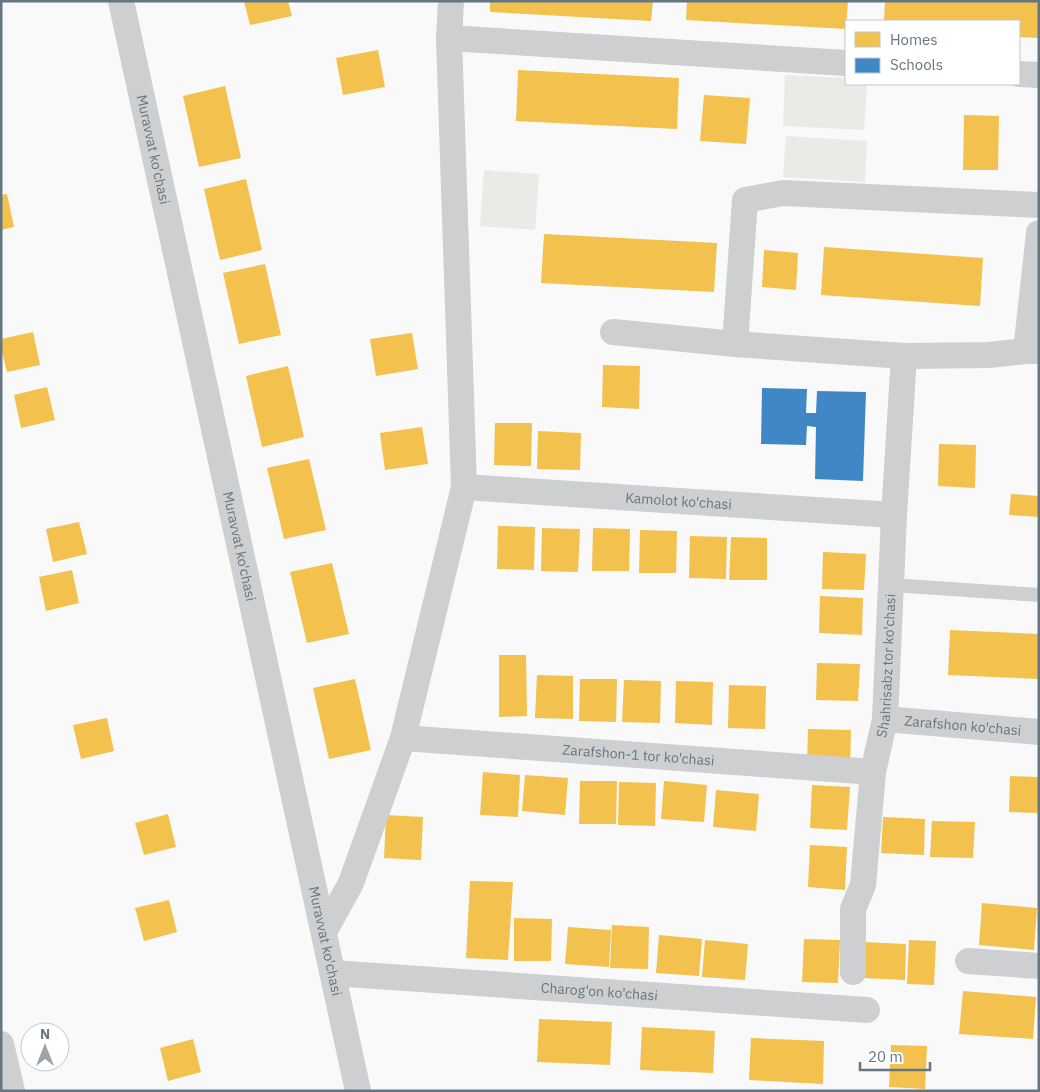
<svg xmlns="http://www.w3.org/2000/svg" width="1040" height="1092" viewBox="0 0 1040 1092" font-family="'IBM Plex Sans',sans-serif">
<rect width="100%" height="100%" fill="#f9f9f9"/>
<g fill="#e8ebe6">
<path d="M 785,75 L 846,78 L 846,84 L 867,84 L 864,130 L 783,126 Z"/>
<path d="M 786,136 L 867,141 L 865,182 L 783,177 Z"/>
<path d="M 484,170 L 539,174 L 535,230 L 480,226 Z"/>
</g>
<g fill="#f2c14e">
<path d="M 244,1 L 288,1 L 292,16 L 250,25 Z"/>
<path d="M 490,1 L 653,1 L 651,21 L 490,12 Z"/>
<path d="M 687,1 L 848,1 L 846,29 L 686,20 Z"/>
<path d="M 885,1 L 1039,1 L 1039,38 L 1019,37 L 1019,21 L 884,21 Z"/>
<path d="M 378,50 L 385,87 L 343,95 L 336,58 Z"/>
<path d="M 518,70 L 679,78 L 677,129 L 516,121 Z"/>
<path d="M 225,86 L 241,158 L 199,167 L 183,96 Z"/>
<path d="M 704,95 L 750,98 L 746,144 L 700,141 Z"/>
<path d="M 964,115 L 999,116 L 998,170 L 963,170 Z"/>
<path d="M 246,179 L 262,250 L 220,260 L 204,189 Z"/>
<path d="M 7,194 L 14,227 L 1,230 L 1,195 Z"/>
<path d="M 544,234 L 717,243 L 714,292 L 541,283 Z"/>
<path d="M 824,247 L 983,258 L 980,306 L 821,295 Z"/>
<path d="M 764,250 L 798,253 L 796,290 L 762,287 Z"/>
<path d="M 265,264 L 281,335 L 239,344 L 223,273 Z"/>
<path d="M 33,332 L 40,365 L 7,372 L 1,348 L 1,339 Z"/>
<path d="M 412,333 L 418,369 L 376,376 L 370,339 Z"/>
<path d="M 603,365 L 640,366 L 639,409 L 602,407 Z"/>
<path d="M 288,366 L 304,437 L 262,447 L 246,376 Z"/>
<path d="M 47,387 L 55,420 L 21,428 L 14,395 Z"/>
<path d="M 495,423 L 532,423 L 531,466 L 494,465 Z"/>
<path d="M 422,427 L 428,464 L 385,470 L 380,433 Z"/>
<path d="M 538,431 L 581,433 L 580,470 L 537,469 Z"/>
<path d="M 939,444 L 976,445 L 975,488 L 938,486 Z"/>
<path d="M 309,459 L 326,530 L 284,539 L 267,468 Z"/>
<path d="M 1011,494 L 1039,496 L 1039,517 L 1009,515 Z"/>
<path d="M 79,522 L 87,554 L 53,562 L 46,529 Z"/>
<path d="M 498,526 L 535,527 L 534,570 L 497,569 Z"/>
<path d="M 542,528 L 580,529 L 578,572 L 541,571 Z"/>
<path d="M 593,528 L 630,529 L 629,571 L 592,571 Z"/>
<path d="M 640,530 L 677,531 L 676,573 L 639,573 Z"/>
<path d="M 690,536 L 727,537 L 726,579 L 689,578 Z"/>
<path d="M 731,537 L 767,538 L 767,580 L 729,580 Z"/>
<path d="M 823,552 L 866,554 L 864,590 L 822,589 Z"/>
<path d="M 332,563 L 349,634 L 307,643 L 290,572 Z"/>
<path d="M 72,570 L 79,603 L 46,611 L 39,577 Z"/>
<path d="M 820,596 L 863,598 L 862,635 L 819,633 Z"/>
<path d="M 950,630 L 1039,634 L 1039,679 L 948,675 Z"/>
<path d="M 499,655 L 526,655 L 527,716 L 499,717 Z"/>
<path d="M 817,663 L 860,664 L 858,701 L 816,700 Z"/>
<path d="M 537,675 L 573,676 L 573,719 L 535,718 Z"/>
<path d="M 355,679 L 371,750 L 329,759 L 313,688 Z"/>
<path d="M 580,679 L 617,679 L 616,722 L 579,721 Z"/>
<path d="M 624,680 L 661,681 L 660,723 L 622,722 Z"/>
<path d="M 676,681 L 713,682 L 712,725 L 675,723 Z"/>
<path d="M 729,685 L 766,686 L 765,729 L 728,728 Z"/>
<path d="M 107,718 L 114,751 L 81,759 L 73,725 Z"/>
<path d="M 808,729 L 851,730 L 850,767 L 807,765 Z"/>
<path d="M 483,772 L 520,775 L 518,817 L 480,815 Z"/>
<path d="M 525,775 L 568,778 L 565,815 L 522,811 Z"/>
<path d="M 1010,776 L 1039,777 L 1039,813 L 1009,812 Z"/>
<path d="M 580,781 L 617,781 L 616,824 L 579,824 Z"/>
<path d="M 664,781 L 707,785 L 704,822 L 661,819 Z"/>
<path d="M 619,782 L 656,783 L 655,826 L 618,825 Z"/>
<path d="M 812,785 L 850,787 L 847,830 L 810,828 Z"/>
<path d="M 716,790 L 759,794 L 756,831 L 713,827 Z"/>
<path d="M 168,814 L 176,847 L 144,855 L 135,823 Z"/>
<path d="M 386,815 L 423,817 L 421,860 L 384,858 Z"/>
<path d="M 883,817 L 925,819 L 924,855 L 881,853 Z"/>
<path d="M 932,821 L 975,822 L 973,858 L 930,857 Z"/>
<path d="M 810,845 L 847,847 L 845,890 L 808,887 Z"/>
<path d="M 470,881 L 513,882 L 508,960 L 466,958 Z"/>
<path d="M 169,900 L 177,932 L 144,941 L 135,908 Z"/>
<path d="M 982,903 L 1037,908 L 1034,950 L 979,945 Z"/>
<path d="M 514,918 L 552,919 L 551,961 L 514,961 Z"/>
<path d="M 612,925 L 649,927 L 648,969 L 610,968 Z"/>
<path d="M 568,927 L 611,930 L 609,967 L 565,964 Z"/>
<path d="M 659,935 L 702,939 L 699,976 L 656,973 Z"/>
<path d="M 804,939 L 840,940 L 838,983 L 802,982 Z"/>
<path d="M 705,940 L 748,944 L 745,980 L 702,977 Z"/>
<path d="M 909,940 L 936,941 L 934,985 L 907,984 Z"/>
<path d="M 863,942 L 906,944 L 905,980 L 862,978 Z"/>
<path d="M 963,991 L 1036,997 L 1033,1039 L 959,1034 Z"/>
<path d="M 539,1019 L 612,1022 L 610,1065 L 537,1062 Z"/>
<path d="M 642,1027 L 715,1031 L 713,1073 L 640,1070 Z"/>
<path d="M 751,1038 L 824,1041 L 823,1084 L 749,1080 Z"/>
<path d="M 193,1039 L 201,1072 L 168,1081 L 160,1048 Z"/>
<path d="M 891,1045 L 927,1046 L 925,1089 L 889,1087 Z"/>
</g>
<path fill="#3f88c5" d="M 762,388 L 807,389 L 806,413 L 816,413 L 817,391 L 866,392 L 863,481 L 815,479 L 816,427 L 807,426 L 806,445 L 761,444 Z"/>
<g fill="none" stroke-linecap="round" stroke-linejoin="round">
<path stroke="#cecfd0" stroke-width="14" d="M 891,585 L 1039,595"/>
<g stroke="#cecfd0" stroke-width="26">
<path id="s1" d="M 121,1 L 358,1091"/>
<path d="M 449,38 L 846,63"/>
<path d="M 1019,74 L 1039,75"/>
<path d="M 613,332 L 735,344 L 904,356 L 989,355 L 1026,351 L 1039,351"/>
<path d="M 735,344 L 745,200 L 783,193 L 1039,205"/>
<path d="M 1026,351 L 1039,233"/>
<path id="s2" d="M 464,487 L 894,515"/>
<path id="s3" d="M 885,719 L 1039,732"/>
<path id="s4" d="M 403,738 L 873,772"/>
<path d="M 324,932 L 351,883 L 403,738 L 464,487 L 449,38 L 451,1"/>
<path d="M 968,961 L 1039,966"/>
<path id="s5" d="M 853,972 L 853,909 L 863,885 L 873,772 L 885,719 L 894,515 L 904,356"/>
<path id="s6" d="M 332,973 L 867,1010"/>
<path d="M 1,1044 L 12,1091"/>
</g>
</g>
<g text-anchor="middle" stroke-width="5" stroke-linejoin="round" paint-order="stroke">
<g font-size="14" fill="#657683" stroke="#fff">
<text dy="5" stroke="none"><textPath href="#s1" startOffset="152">Muravvat ko'chasi</textPath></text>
<text dy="5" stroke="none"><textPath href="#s2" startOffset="215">Kamolot ko'chasi</textPath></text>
<text dy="5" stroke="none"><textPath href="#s1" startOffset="558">Muravvat ko'chasi</textPath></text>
<text dy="5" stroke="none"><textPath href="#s5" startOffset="310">Shahrisabz tor ko'chasi</textPath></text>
<text dy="5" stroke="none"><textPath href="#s3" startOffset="78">Zarafshon ko'chasi</textPath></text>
<text dy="5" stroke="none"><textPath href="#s4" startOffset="236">Zarafshon-1 tor ko'chasi</textPath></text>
<text dy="5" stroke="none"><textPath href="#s1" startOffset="962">Muravvat ko'chasi</textPath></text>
<text dy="5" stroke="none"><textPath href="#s6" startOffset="268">Charog'on ko'chasi</textPath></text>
</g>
</g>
<rect width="1040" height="1092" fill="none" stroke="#657683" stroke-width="5"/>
<rect x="845" y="20" width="175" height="65" fill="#ffffff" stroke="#c1c8cd"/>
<rect x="855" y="32" width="25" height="15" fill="#f2c14e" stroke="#c1c8cd"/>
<text x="890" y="45" font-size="15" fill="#657683">Homes</text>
<rect x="855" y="58" width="25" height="15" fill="#3f88c5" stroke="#c1c8cd"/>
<text x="890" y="70" font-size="15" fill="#657683">Schools</text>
<g transform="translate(45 1047)"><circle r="24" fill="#ffffff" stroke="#c1c8cd"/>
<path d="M0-4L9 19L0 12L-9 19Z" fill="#99a4ac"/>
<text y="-8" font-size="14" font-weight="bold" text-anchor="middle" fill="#657683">N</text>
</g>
<path d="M860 1062v8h70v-8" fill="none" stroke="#657683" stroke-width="2.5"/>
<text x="868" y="1062" font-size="15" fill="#657683" stroke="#ffffff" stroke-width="4" paint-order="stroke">20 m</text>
</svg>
